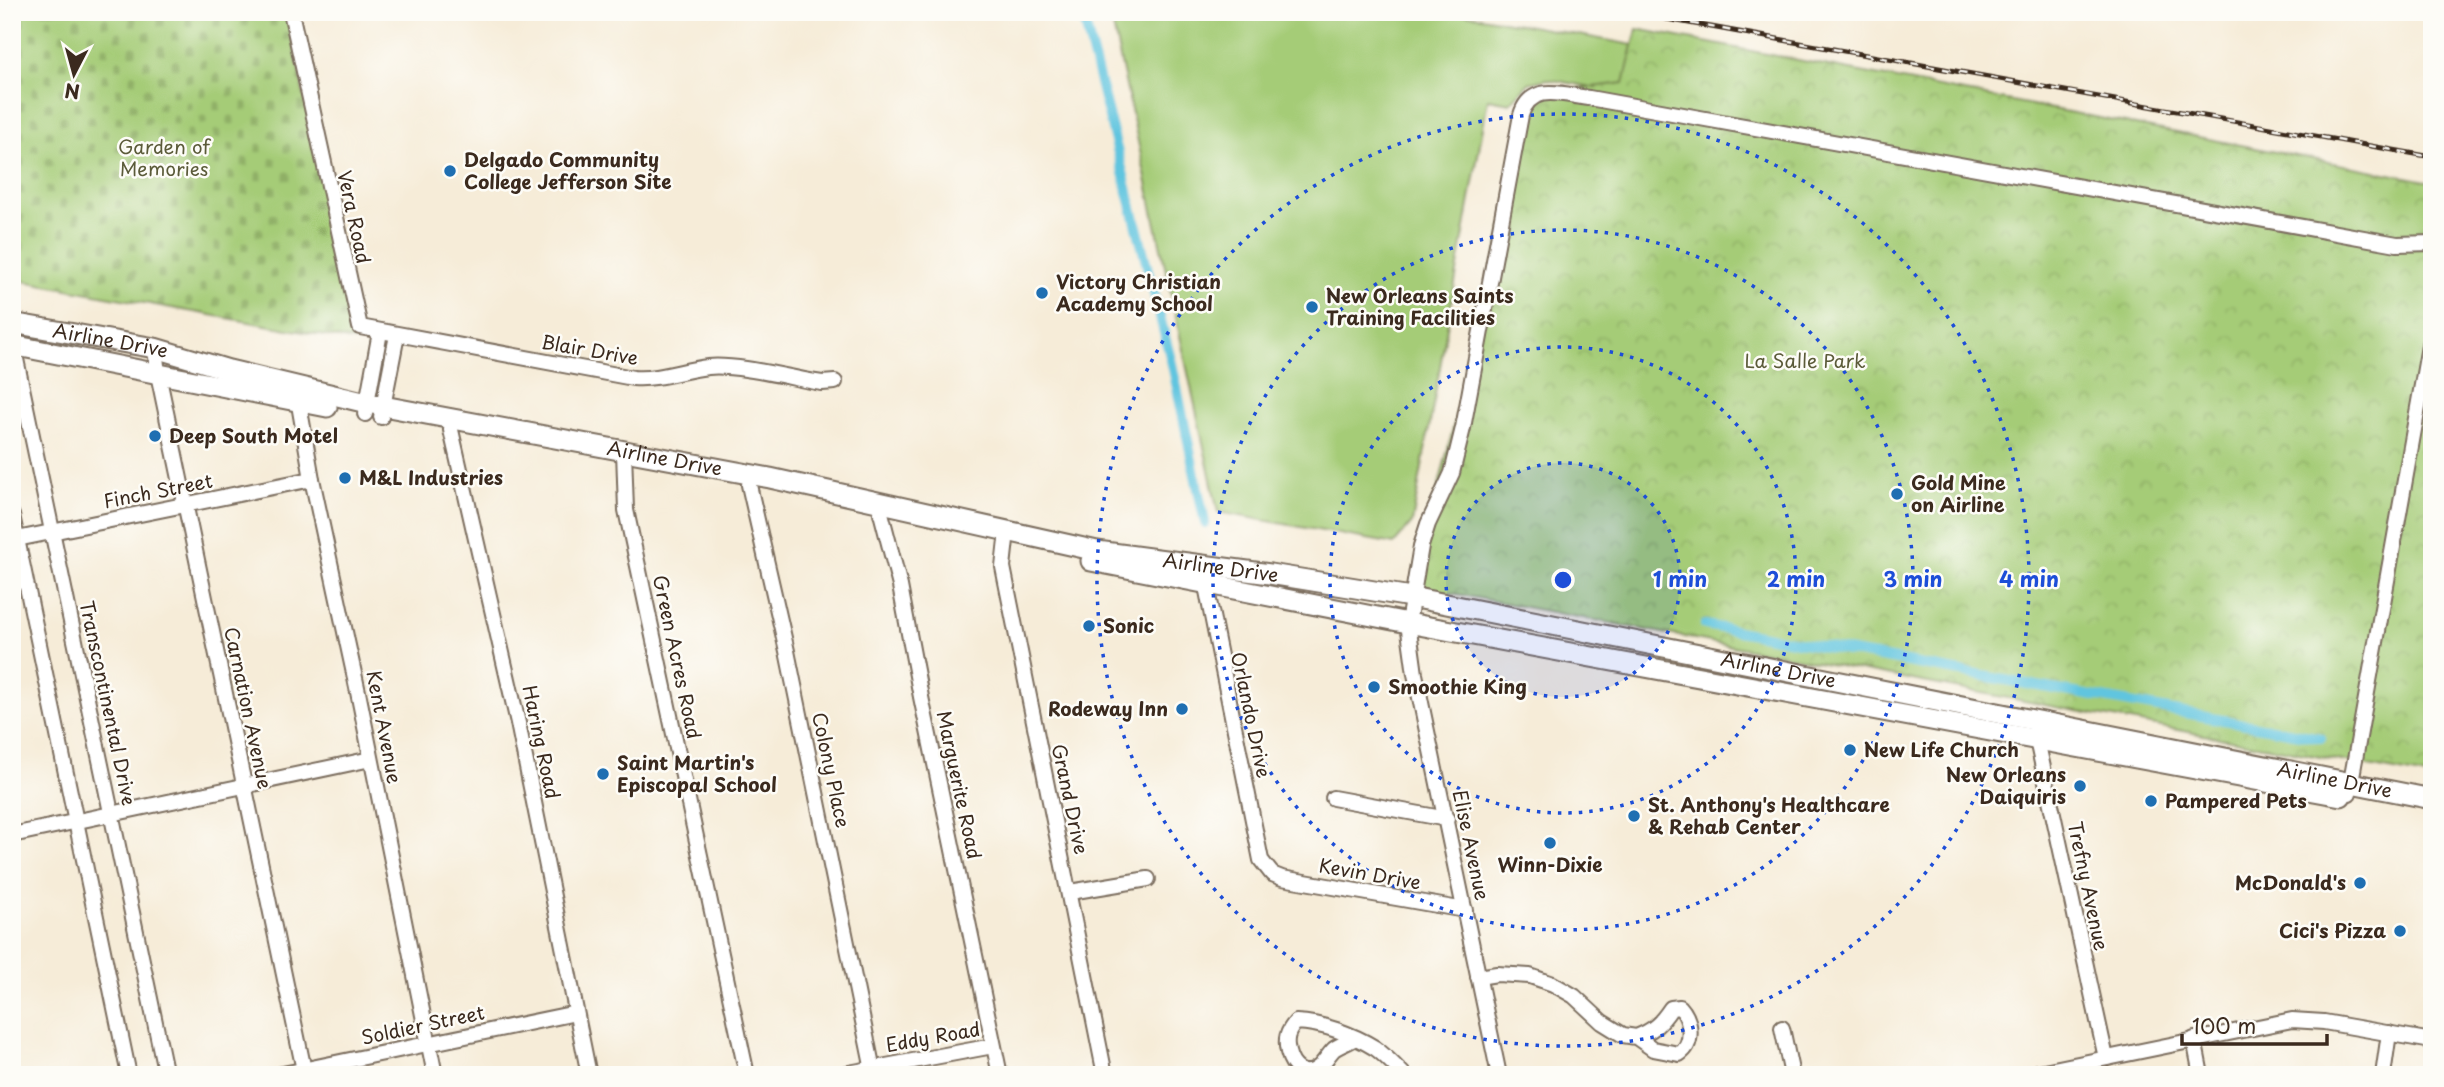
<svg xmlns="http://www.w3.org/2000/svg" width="2444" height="1087" viewBox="0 0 2444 1087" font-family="'Playpen Sans',sans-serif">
<defs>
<pattern id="cemetery-stones" width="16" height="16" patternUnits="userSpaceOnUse" patternTransform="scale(1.75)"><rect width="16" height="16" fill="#a5cc77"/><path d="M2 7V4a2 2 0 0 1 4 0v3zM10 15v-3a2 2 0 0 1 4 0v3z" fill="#8faf66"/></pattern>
<pattern id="park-crowns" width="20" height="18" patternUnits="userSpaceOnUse" patternTransform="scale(1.75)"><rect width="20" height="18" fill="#a5cc77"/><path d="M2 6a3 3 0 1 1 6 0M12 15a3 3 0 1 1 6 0" fill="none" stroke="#8faf66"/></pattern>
</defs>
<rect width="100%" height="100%" fill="#fdfcf7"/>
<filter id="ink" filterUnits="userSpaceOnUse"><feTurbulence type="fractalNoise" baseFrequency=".0143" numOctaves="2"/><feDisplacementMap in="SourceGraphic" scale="14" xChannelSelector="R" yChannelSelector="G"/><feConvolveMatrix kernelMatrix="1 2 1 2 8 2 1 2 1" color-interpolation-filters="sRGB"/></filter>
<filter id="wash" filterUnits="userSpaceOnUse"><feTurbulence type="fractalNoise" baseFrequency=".00686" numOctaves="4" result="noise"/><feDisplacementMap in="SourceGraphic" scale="28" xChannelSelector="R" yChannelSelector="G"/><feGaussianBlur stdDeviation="1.57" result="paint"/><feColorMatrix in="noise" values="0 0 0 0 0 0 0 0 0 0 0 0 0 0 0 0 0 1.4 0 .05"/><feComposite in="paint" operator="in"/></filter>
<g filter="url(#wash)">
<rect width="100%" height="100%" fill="#f6ecd8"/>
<path fill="#a5cc77" stroke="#707b4a" stroke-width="2" d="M 1110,12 L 1455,12 L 1633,45 L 1625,93 L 1547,79 L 1529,83 L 1510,103 L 1488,99 L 1412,523 L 1394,544 L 1218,512 Z"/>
<path fill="url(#cemetery-stones)" stroke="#707b4a" stroke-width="2" d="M 12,12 L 287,12 L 354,341 L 12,279 Z"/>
<path fill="url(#park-crowns)" stroke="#707b4a" stroke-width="2" d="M 1637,29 L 2432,182 L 2432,778 L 1414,586 L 1536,94 L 1624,83 Z"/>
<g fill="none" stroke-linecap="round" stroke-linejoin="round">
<g stroke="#61c5df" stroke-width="10">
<path d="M 1082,12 L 1172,364 L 1205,523"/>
<path d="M 1705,625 L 2321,738"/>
</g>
</g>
</g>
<g filter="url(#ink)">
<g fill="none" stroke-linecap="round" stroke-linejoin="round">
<g stroke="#7c6e5f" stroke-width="18">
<g id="minor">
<path d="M 291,12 L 360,327 L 633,378 C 660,380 682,370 708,367 C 737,364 791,378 822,383 L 835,382"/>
<path d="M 12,340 L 166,1075"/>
<path d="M 155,348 L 158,374 L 305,1075"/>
<path d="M 297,393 L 312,479 L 358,692 L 435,1075"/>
<path d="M 365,414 L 380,332"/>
<path d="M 381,417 L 397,335"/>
<path d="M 452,419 L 451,430 L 518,723 L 589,1075"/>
<path d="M 624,451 L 626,510 L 747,1075"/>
<path d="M 751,474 L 749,485 L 787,651 L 874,1075"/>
<path d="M 882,503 L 881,513 L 900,586 L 921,697 L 1000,1075"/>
<path d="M 12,515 L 129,1075"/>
<path d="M 1007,531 L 1003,567 L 1105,1075"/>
<path d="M 12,540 L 312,479"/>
<path d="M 1204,576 L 1261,860 L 1272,874 L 1282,878 L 1465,910"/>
<path d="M 2039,731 L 2037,740 L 2106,1058"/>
<path d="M 2349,793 L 2432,329"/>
<path d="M 1333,798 L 1447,819"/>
<path d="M 12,835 L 371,759"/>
<path d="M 1070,892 L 1148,879"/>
<path d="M 1478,977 L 1497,974 L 1530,976 L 1553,984 L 1574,996 L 1602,1022 L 1623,1035 L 1636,1037 L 1653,1049 L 1679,1054 C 1695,1044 1691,1019 1680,1007 L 1671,1008 C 1661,1023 1653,1031 1636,1037"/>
<path d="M 1782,1028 L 1792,1075"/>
<path d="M 1354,1039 C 1348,1042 1340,1045 1334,1049 C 1329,1054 1325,1061 1320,1066 C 1305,1080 1292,1068 1288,1052 C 1285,1039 1287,1032 1296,1022 C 1322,1023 1352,1034 1375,1048 C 1385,1055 1395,1066 1404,1075"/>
<path d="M 2194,1039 L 2201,1075"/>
<path d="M 278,1075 L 576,1013"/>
<path d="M 838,1075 L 993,1046"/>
<path d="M 1499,1075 L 1415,674 L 1408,623 L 1421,546 L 1428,524 L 1452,473 L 1463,428 L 1521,115 C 1531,82 1563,95 1589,98 L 2397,244 L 2432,243"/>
<path d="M 2025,1075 L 2292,1020 L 2324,1022 L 2432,1041"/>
<path d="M 2383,1075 L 2389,1033"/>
</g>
</g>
<g stroke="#7c6e5f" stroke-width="23">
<g id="highway">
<path id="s1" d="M 12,323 L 155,348 L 229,370 L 367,403 L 770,478 L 1097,551 L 1270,574 L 1411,597 L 2432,799"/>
<path d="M 12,345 L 327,407"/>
<path d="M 1091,561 L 1408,623 L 2341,796"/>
</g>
</g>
<use href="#minor" stroke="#fff" stroke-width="14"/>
<use href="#highway" stroke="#fff" stroke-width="19"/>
<g stroke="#3b2a1e" stroke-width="5">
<path id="rail" d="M 1628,12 L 2432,157"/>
</g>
<use href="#rail" stroke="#fdfcf7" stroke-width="2.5" stroke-dasharray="8" stroke-linecap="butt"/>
</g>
</g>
<circle cx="1563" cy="580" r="117" fill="#1d4ed8" fill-opacity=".12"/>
<g fill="none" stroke="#1d4ed8" stroke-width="3.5" stroke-dasharray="3.5 7">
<circle cx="1563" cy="580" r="117"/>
<circle cx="1563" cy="580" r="233"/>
<circle cx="1563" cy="580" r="350"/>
<circle cx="1563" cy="580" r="466"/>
</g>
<g fill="#1f6fb2" stroke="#fdfcf7" stroke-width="2.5">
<circle cx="450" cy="171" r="7"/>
<circle cx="1042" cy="293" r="7"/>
<circle cx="1312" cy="307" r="7"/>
<circle cx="155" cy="436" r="7"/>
<circle cx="345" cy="478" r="7"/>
<circle cx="1897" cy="494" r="7"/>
<circle cx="1089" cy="626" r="7"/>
<circle cx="1374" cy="687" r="7"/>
<circle cx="1182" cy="709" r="7"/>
<circle cx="1850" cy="750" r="7"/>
<circle cx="603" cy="774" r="7"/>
<circle cx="2080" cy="786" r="7"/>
<circle cx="2151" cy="801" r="7"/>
<circle cx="1634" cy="816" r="7"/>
<circle cx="1550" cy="843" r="7"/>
<circle cx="2360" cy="883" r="7"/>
<circle cx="2400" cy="931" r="7"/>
</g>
<g text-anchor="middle" stroke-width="5" stroke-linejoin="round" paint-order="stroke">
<g font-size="19" fill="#5b5b39" stroke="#fdfcf7">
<text x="164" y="154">Garden of<tspan x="164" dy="22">Memories</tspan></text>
<text x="1805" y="368">La Salle Park</text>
</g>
<g font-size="19" font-weight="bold" fill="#3b2a1e" stroke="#fdfcf7" text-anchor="start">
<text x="464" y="167">Delgado Community<tspan x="464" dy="22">College Jefferson Site</tspan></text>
<text x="1056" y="289">Victory Christian<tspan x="1056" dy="22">Academy School</tspan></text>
<text x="1326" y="303">New Orleans Saints<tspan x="1326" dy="22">Training Facilities</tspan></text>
<text x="169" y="443">Deep South Motel</text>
<text x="359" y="485">M&amp;L Industries</text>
<text x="1911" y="490">Gold Mine<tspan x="1911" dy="22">on Airline</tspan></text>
<text x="1103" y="633">Sonic</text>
<text x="1388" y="694">Smoothie King</text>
<text x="1168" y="716" text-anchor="end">Rodeway Inn</text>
<text x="1864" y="757">New Life Church</text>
<text x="617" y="770">Saint Martin's<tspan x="617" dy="22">Episcopal School</tspan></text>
<text x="2066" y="782" text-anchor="end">New Orleans<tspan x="2066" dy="22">Daiquiris</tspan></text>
<text x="2165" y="808">Pampered Pets</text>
<text x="1648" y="812">St. Anthony's Healthcare<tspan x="1648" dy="22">&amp; Rehab Center</tspan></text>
<text x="1550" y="872" text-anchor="middle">Winn-Dixie</text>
<text x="2346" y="890" text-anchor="end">McDonald's</text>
<text x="2386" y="938" text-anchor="end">Cici's Pizza</text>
</g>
<g font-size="19" fill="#3b2a1e" stroke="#fdfcf7">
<text transform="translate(354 217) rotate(78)" y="7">Vera Road</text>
<text dy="7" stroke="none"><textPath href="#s1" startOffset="100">Airline Drive</textPath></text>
<text transform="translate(590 350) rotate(10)" y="7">Blair Drive</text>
<text dy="7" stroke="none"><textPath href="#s1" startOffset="667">Airline Drive</textPath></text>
<text transform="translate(158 491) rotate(-11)" y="7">Finch Street</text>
<text dy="7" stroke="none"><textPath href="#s1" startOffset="1234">Airline Drive</textPath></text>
<text transform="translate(677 657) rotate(78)" y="7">Green Acres Road</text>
<text dy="7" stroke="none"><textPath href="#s1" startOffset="1801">Airline Drive</textPath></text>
<text transform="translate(108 703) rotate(78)" y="7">Transcontinental Drive</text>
<text transform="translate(248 708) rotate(78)" y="7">Carnation Avenue</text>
<text transform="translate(1251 715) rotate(78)" y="7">Orlando Drive</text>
<text transform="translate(384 727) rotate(79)" y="7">Kent Avenue</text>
<text transform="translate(541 742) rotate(78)" y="7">Haring Road</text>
<text transform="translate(831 770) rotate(78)" y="7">Colony Place</text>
<text dy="7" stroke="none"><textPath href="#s1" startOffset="2368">Airline Drive</textPath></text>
<text transform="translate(959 785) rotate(78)" y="7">Marguerite Road</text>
<text transform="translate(1070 799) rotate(78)" y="7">Grand Drive</text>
<text transform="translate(1471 845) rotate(78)" y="7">Elise Avenue</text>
<text transform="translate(1370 874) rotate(10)" y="7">Kevin Drive</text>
<text transform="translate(2088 886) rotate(78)" y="7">Trefny Avenue</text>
<text transform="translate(423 1025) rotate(-12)" y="7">Soldier Street</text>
<text transform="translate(933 1037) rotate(-10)" y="7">Eddy Road</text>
</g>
</g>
<circle cx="1563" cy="580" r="10" fill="#1d4ed8" stroke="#fdfcf7" stroke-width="3.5"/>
<g font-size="21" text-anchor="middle" font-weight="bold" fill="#1d4ed8" stroke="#fdfcf7" stroke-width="5" stroke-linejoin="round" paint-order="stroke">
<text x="1680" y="587">1 min</text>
<text x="1796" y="587">2 min</text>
<text x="1913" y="587">3 min</text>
<text x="2029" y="587">4 min</text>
</g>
<rect width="2444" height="1087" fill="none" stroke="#fdfcf7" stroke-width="42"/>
<g transform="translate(74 74) rotate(186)" stroke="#fdfcf7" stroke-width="5" paint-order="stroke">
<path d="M0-5L12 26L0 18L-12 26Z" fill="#3b2a1e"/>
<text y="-10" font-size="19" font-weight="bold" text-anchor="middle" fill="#3b2a1e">N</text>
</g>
<path d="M2182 1034v10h145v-10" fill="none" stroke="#3b2a1e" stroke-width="3.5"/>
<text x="2192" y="1034" font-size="21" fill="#3b2a1e" stroke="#fdfcf7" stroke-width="5" paint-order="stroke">100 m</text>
</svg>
